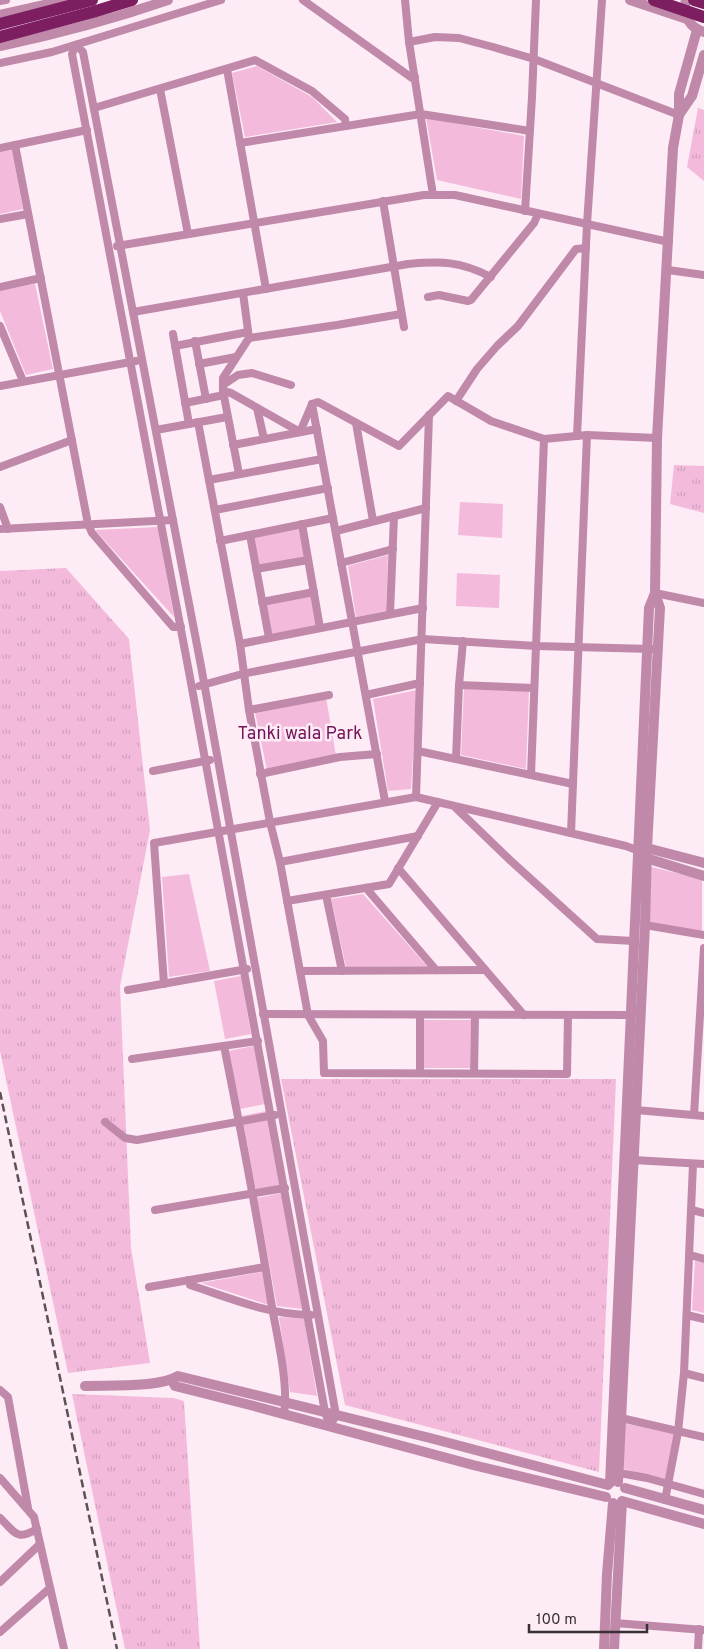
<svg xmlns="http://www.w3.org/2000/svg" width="704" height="1649" viewBox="0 0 704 1649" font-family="Overpass,sans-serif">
<defs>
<pattern id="grass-tufts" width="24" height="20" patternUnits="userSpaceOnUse" patternTransform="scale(1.25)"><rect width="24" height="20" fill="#f3badc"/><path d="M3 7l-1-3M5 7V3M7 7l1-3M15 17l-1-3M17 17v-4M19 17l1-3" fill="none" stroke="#d1a0bd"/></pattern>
</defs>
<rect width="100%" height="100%" fill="#fdebf5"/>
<g fill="url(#grass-tufts)">
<path d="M 698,108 L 704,110 L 704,181 L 687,167 Z"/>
<path d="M 674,465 L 704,466 L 704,513 L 670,504 Z"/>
<path d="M 66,568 L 129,639 L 150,830 L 120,986 L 131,1248 L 150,1363 L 68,1373 L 0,1051 L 0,571 Z"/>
<path d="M 281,1079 L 616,1079 L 599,1472 L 345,1405 Z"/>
<path d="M 72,1394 L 173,1398 L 184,1401 L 200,1649 L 125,1649 Z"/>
</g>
<g fill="#f3badc">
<path d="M 257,66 L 312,97 L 337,122 L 245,137 L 232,73 Z"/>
<path d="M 426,118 L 524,136 L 521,199 L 437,180 Z"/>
<path d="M 12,150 L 23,209 L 0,214 L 0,152 Z"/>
<path d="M 35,284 L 53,369 L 26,375 L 0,311 L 0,291 Z"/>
<path d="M 460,502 L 503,504 L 502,538 L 458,535 Z"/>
<path d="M 158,527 L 174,617 L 95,530 Z"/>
<path d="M 300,529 L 306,558 L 259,567 L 254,538 Z"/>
<path d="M 388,555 L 386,611 L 356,617 L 348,566 Z"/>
<path d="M 457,573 L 500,575 L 499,608 L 456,606 Z"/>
<path d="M 312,595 L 318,626 L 272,635 L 266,604 Z"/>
<path d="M 464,689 L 529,691 L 526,769 L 461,755 Z"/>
<path d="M 417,690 L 411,789 L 388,791 L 373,699 Z"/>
<path d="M 326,697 L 336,756 L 267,770 L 255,712 Z"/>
<path d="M 647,866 L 702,879 L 702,932 L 644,921 Z"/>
<path d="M 189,874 L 210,971 L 169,977 L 162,877 Z"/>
<path d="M 363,894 L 427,966 L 346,967 L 331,899 Z"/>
<path d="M 241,976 L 251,1034 L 225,1039 L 214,981 Z"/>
<path d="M 424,1020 L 471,1020 L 470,1068 L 424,1068 Z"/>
<path d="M 254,1046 L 265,1104 L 240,1109 L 228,1051 Z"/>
<path d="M 266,1111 L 280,1185 L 256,1190 L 242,1116 Z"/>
<path d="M 282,1193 L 302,1309 L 277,1306 L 257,1198 Z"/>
<path d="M 695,1261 L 704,1263 L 704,1313 L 692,1310 Z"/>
<path d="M 262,1272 L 269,1305 L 201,1283 Z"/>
<path d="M 279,1317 L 304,1319 L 317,1396 L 290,1392 Z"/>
<path d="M 623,1423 L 675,1434 L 666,1481 L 621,1468 Z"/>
</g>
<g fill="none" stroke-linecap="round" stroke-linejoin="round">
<g stroke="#c089aa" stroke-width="8">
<path d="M 303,0 L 412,78 L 415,77"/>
<path d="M 405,0 L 409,42 L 433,195"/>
<path d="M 0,1 L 6,0"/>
<path d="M 409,42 L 435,37 L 459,38 L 493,47 L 534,59 L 679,115"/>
<path d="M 76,45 L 83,52 L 201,666 L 336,1415 L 330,1426 L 325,1412 L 189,672 L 72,54 Z"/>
<path d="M 0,63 L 52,52 L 221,0"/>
<path d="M 227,69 L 266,289"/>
<path d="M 160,89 L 188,234"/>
<path d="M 94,108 L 255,60 L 312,91 L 345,119 L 346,126"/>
<path d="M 240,143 L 421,114 L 530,131"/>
<path d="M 15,145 L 88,524 L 92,533 L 173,627 L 181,627"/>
<path d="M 0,148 L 87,130"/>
<path d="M 383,201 L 404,327"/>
<path d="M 525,211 L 532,97 L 536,0"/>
<path d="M 0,219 L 28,214"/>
<path d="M 117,246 L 424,195 L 455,195 L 669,242"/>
<path d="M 668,270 L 704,275"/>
<path d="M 0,287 L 41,278"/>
<path d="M 428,297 L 439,295 L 468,301 L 471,300 L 534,223 L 538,214"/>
<path d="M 133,312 L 408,264 C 441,261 460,261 491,277"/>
<path d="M 0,326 L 23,381"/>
<path d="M 173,334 L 189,424"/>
<path d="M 249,338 L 337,325 L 401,314"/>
<path d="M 195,341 L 206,399"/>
<path d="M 175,346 L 248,332"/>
<path d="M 199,364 L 236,357"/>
<path d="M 223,385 L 238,375 L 252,373 L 291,385"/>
<path d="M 0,386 L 136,361"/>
<path d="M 223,391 L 231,393 L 300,432 L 312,404"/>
<path d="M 456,401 L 477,369 L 497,346 L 518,326 L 576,249 L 586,248"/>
<path d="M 185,403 L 224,395"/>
<path d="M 312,404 L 385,801"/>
<path d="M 312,404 L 318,402 L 399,446 L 448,396 L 491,421 L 544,439 L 587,435 L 657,438"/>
<path d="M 257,408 L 264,439"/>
<path d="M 198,422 L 240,644 L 249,710 L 270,822 L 280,862 L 308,1015 L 323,1041 L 324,1073 L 567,1074 L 568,1015"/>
<path d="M 356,423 L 373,521"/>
<path d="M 156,430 L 227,417"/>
<path d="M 577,436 L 587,224 L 602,0"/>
<path d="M 233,445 L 317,429"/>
<path d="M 0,467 L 72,440"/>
<path d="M 239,474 L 223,391 L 223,378 L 249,338 L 243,293"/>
<path d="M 209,480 L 322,459"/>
<path d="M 0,507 L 8,529"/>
<path d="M 215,510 L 328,488"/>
<path d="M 302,524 L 320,628"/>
<path d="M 0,529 L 173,520"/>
<path d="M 336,531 L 426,508"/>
<path d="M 250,535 L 269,638"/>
<path d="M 220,541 L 333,518"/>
<path d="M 341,563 L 393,549"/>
<path d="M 256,569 L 308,560"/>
<path d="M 655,593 L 704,603"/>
<path d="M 262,602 L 314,592"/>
<path d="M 390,614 L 394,516"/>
<path d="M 240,644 L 423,608"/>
<path d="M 459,685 L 534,688"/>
<path d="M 199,686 L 242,674 L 423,639 L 536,646 L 652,649"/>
<path d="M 366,695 L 420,683"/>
<path d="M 249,710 L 329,695"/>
<path d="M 418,751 L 573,784"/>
<path d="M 456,759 L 459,685 L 463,641"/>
<path d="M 153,771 L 210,760"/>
<path d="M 260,774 L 340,757 L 377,754"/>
<path d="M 531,775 L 544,439"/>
<path d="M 416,797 L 429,415"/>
<path d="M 456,808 L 511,861 L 597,939 L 634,941"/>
<path d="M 571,833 L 587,435"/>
<path d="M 280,862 L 418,836"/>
<path d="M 398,868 L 524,1015"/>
<path d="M 366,888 L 436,970"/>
<path d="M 326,895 L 342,971"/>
<path d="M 287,901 L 389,884 L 438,802"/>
<path d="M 645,925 L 704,935"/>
<path d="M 300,971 L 485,970"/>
<path d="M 164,984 L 154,843 L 416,797 L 626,846 L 639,851"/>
<path d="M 128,990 L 247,969"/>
<path d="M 263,1014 L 632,1015"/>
<path d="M 224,1046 C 241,1131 257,1215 271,1301 C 276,1333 289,1382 284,1414"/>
<path d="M 132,1059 L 258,1041"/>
<path d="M 420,1073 L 420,1015"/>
<path d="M 474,1073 L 475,1015"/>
<path d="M 636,1110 L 704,1116"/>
<path d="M 694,1115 L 704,948"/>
<path d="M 105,1122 L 125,1138 L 137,1140 L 275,1115"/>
<path d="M 633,1160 L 704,1164"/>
<path d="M 155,1210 L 285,1188"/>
<path d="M 692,1210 L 704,1213"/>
<path d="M 690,1255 L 704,1259"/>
<path d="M 189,1280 L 190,1285 C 230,1298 269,1315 311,1315"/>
<path d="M 149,1287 L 265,1267"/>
<path d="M 687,1315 L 704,1319"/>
<path d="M 684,1373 L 704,1378"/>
<path d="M 0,1390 L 8,1397 L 28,1508"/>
<path d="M 621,1418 L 704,1437"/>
<path d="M 614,1472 L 647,1478 L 704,1494"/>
<path d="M 0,1478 L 34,1517 L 64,1649"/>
<path d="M 665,1500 L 678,1432 L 684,1373 L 693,1164"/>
<path d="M 0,1518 C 16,1533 16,1541 37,1529"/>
<path d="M 0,1582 L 40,1544"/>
<path d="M 615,1623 L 704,1630"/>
<path d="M 0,1632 L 50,1588"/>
<path d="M 698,1649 L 699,1629"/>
</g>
<g stroke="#c089aa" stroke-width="10">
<path d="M 630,0 L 687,19"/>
<path d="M 686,0 C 682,15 690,28 704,32"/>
<path d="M 0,15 L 66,0"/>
<path d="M 0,46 C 57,34 113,19 168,0"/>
<path d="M 679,115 L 692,96 L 704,55"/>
<path d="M 704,863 L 647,848 L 639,851 L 646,858 L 704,876"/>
<path d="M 172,1380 L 175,1386 L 254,1406 L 473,1465 L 606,1497"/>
<path d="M 85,1386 C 109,1385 159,1388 178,1376 L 430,1438 L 608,1485"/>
<path d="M 618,1482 L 645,925 L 647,848 L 660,608 L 655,593 L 657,438 L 673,148 L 679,115 L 679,94 L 697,30"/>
<path d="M 610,1483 L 649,608 L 655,593"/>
<path d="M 625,1488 L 704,1510"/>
<path d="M 604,1649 L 607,1574 L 613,1503"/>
<path d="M 614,1649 L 622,1501 L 704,1524"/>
</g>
<g stroke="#7c1e60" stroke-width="12">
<path d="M 694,0 L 704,3"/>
<path d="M 0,24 L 92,0"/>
<path d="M 0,37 L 93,12 L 132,0"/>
</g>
<path stroke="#5b5157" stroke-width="2.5" stroke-dasharray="8 4" stroke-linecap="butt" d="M 0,1092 L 117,1649"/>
<path stroke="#7c1e60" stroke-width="12" d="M 654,0 L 704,17"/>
</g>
<g text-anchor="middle" stroke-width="5" stroke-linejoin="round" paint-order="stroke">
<g font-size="18" fill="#741459" stroke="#fdebf5">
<text x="300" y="739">Tanki wala Park</text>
</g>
</g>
<path d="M529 1624v8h118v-8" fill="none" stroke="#383035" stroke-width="2.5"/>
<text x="536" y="1624" font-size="15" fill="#383035" stroke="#fdebf5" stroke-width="4" paint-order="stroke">100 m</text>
</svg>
